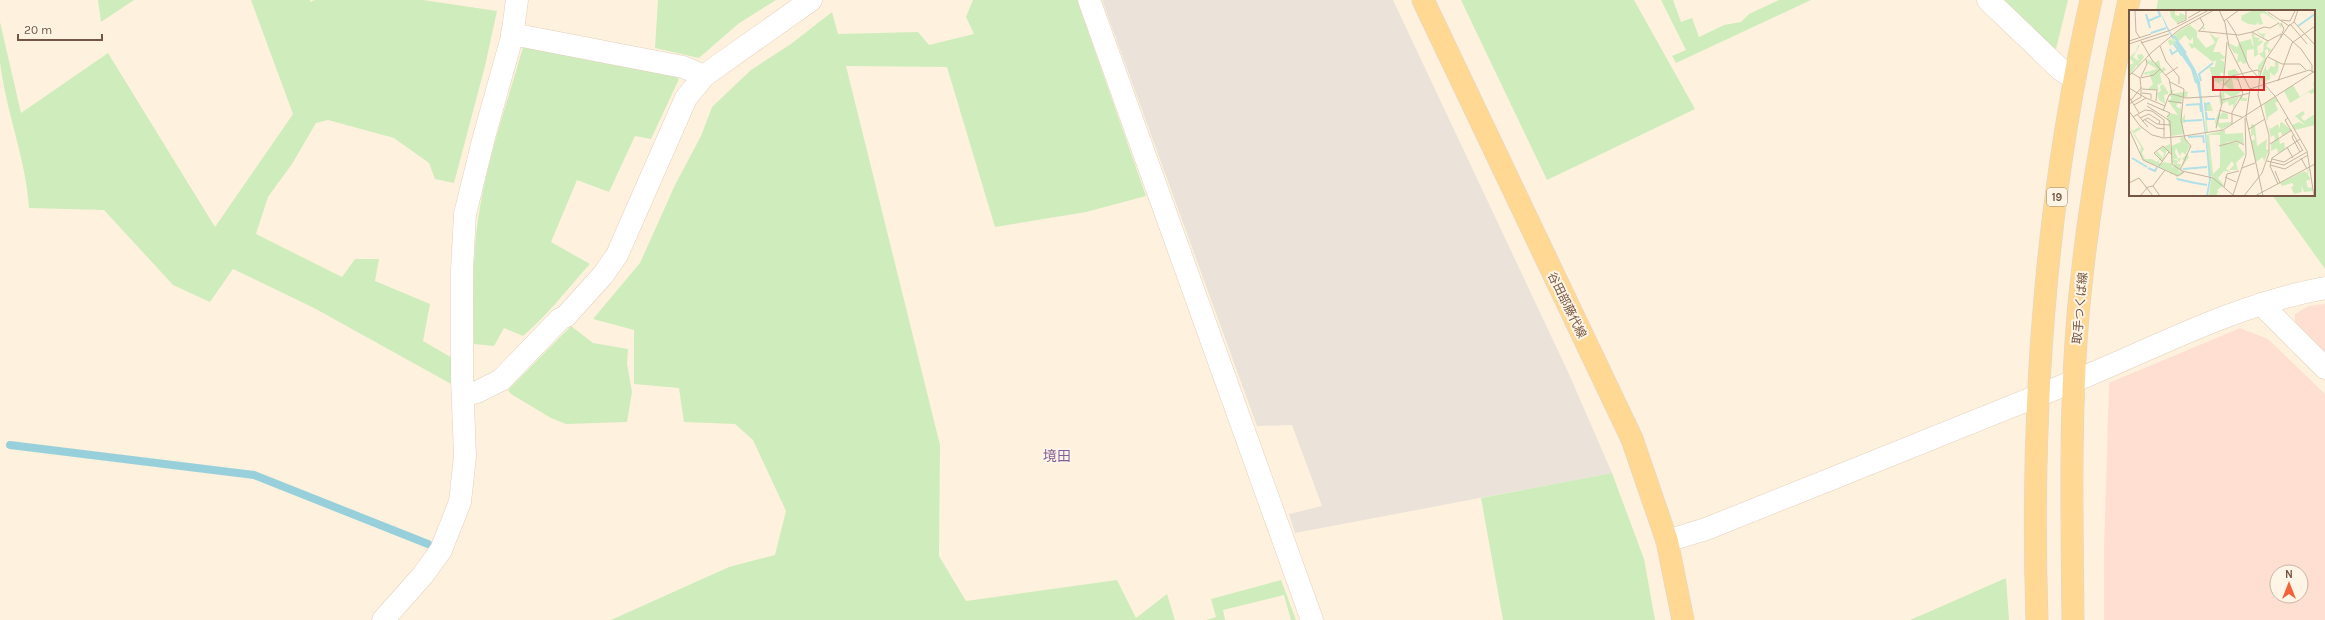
<svg xmlns="http://www.w3.org/2000/svg" width="2325" height="620" viewBox="0 0 2325 620" font-family="Karla,'Noto Sans JP',sans-serif">
<rect width="100%" height="100%" fill="#fef2de"/>
<g fill="#ffdfd1" fill-rule="evenodd">
<path d="M 2325,304 L 2325,357 L 2295,328 L 2295,314 L 2309,306 Z"/>
<path d="M 2240,328 L 2268,339 L 2325,394 L 2325,620 L 2104,620 L 2104,548 L 2109,383 ZM 2277,572 L 2301,572 L 2301,596 L 2277,596 Z"/>
</g>
<path fill="#ebe3da" d="M 1102,0 L 1393,0 L 1569,374 L 1612,473 L 1295,533 L 1289,514 L 1322,506 L 1292,425 L 1257,426 Z"/>
<g fill="#cfecbc">
<path d="M 98,0 L 134,0 L 101,22 Z"/>
<path d="M 251,0 L 310,0 L 310,2 L 315,0 L 423,0 L 497,11 L 485,66 L 454,183 L 435,179 L 429,163 L 394,138 L 328,120 L 316,123 L 292,164 L 268,197 L 256,234 L 342,277 L 355,259 L 379,259 L 375,281 L 430,304 L 423,341 L 454,359 L 453,385 L 314,308 L 233,269 L 210,302 L 173,285 L 104,210 L 29,208 C 26,159 6,112 0,62 C 0,49 0,35 0,22 L 21,113 L 108,53 L 215,227 L 293,114 Z"/>
<path d="M 658,0 L 776,0 L 738,24 L 699,58 L 655,48 Z"/>
<path d="M 973,0 L 1077,0 L 1146,196 L 1086,212 L 995,227 L 947,67 L 846,66 L 940,445 L 939,556 L 966,601 L 1117,580 L 1136,618 L 1167,594 L 1175,620 L 611,620 L 729,567 L 775,555 L 786,511 L 753,440 L 735,424 L 684,422 L 679,388 L 634,384 L 634,330 L 593,319 L 640,263 L 675,185 L 701,136 L 712,107 L 751,70 L 791,44 L 832,12 L 838,34 L 918,32 L 929,45 L 974,34 L 966,17 Z"/>
<path d="M 1461,0 L 1634,0 L 1695,109 L 1547,180 Z"/>
<path d="M 1661,0 L 1673,0 L 1681,22 L 1692,18 L 1699,37 L 1724,25 L 1741,22 L 1749,14 L 1779,0 L 1811,0 L 1676,63 L 1672,56 L 1686,50 Z"/>
<path d="M 1999,0 L 2068,0 L 2056,49 L 2050,48 Z"/>
<path d="M 2158,0 L 2325,0 L 2325,269 L 2272,195 L 2314,195 L 2314,11 L 2156,11 Z"/>
<path d="M 524,44 L 667,72 L 679,79 L 651,139 L 635,136 L 609,192 L 577,180 L 551,242 L 590,264 C 568,288 548,315 523,336 L 504,328 L 494,346 L 474,344 C 473,300 472,256 479,213 C 488,156 508,100 524,44 Z"/>
<path d="M 571,326 L 593,343 L 628,349 L 627,364 L 632,392 L 627,422 L 566,424 L 551,418 L 511,394 L 508,390 Z"/>
<path d="M 1612,473 L 1644,559 L 1655,620 L 1503,620 L 1481,498 Z"/>
<path d="M 2006,578 L 2009,620 L 1910,620 L 1924,614 Z"/>
<path d="M 1281,580 L 1296,620 L 1291,620 L 1284,595 L 1223,610 L 1225,620 L 1206,620 L 1216,617 L 1211,599 Z"/>
</g>
<g fill="none" stroke-linecap="round" stroke-linejoin="round">
<path stroke="#97d0db" stroke-width="8" d="M 10,445 L 254,475 L 428,544"/>
<g stroke="#e4cfbc" stroke-width="23">
<g id="minor">
<path d="M 1089,0 L 1312,620"/>
<path d="M 1988,0 L 2061,70 L 2075,79"/>
<path d="M 512,34 L 683,67 L 704,76"/>
<path d="M 2261,304 L 2325,368"/>
<path d="M 463,395 L 477,392 L 501,380 L 560,319 L 566,316 L 603,275 L 617,255 L 686,98 L 704,76 L 715,68 L 811,0"/>
<path d="M 1667,541 L 1706,529 C 1828,480 1950,432 2072,382 C 2155,348 2236,304 2325,288"/>
<path d="M 383,620 L 423,575 L 441,550 L 460,502 L 465,456 L 462,378 L 462,270 L 465,214 L 484,137 L 512,37 L 517,0"/>
</g>
</g>
<g stroke="#ded6d2" stroke-width="23">
<g id="major">
<path d="M 1423,0 L 1632,439 L 1667,541 L 1683,620"/>
<path d="M 2037,620 C 2030,412 2045,203 2091,0"/>
<path d="M 2073,620 C 2072,511 2069,402 2080,294 C 2090,195 2108,97 2129,0"/>
</g>
</g>
<use href="#minor" stroke="#fff" stroke-width="22"/>
<use href="#major" stroke="#ffd894" stroke-width="22"/>
</g>
<g text-anchor="middle" stroke-width="4" stroke-linejoin="round" paint-order="stroke">
<rect fill="#fff5e6" stroke="#9e8675" stroke-width="1" x="2047" y="188" width="20" height="18" rx="3"/>
<g font-size="11" font-weight="bold" fill="#755644">
<text x="2057" y="201">19</text>
</g>
<g font-size="12" fill="#755644" stroke="#fff5e6">
<text transform="translate(1567 305) rotate(64)" y="4">谷田部藤代線</text>
<text transform="translate(2080 308) rotate(-85)" y="4">取手つくば線</text>
</g>
<g font-size="14" fill="#865f9a" stroke="#fff5e6">
<text x="1057" y="461">境田</text>
</g>
</g>
<g transform="translate(2129 10)">
<rect width="186" height="186" fill="#fef2de"/>
<path d="M 41,0 L 46,0 L 46,5 L 50,6 L 51,3 L 56,5 L 57,9 L 48,13 L 42,7 ZM 124,0 L 136,1 L 153,15 L 151,18 L 149,12 L 135,3 L 131,4 L 134,14 L 130,15 L 129,12 L 127,15 L 119,14 L 112,10 L 113,5 L 110,7 ZM 71,9 L 61,15 L 68,21 L 74,17 L 76,18 L 75,21 L 73,18 L 68,21 L 68,27 L 77,38 L 86,33 L 80,22 L 87,28 L 90,27 L 84,42 L 92,42 L 93,37 L 95,28 L 92,42 L 91,43 L 96,47 L 95,49 L 91,49 L 95,52 L 95,64 L 92,62 L 91,66 L 95,66 L 94,71 L 90,72 L 94,75 L 85,71 L 80,57 L 86,57 L 87,50 L 84,52 L 65,37 L 63,39 L 59,33 L 64,34 L 64,27 L 61,31 L 56,25 L 49,32 L 61,50 L 48,31 L 44,29 L 66,61 L 72,85 L 71,85 L 63,59 L 44,34 L 41,36 L 39,31 L 41,29 L 45,32 L 42,28 L 50,21 ZM 127,20 L 132,24 L 136,23 L 135,28 L 140,32 L 137,36 L 143,40 L 139,43 L 139,39 L 136,40 L 137,49 L 129,68 L 129,56 L 135,49 L 130,44 L 125,47 L 125,39 L 118,40 L 118,53 L 114,54 L 112,51 L 108,53 L 109,44 L 105,43 L 99,33 L 108,37 L 111,32 L 122,29 L 123,34 L 125,37 L 122,22 L 126,25 L 125,27 L 131,28 L 129,32 L 132,30 L 134,32 L 128,37 L 129,44 L 134,42 L 135,33 L 138,31 L 129,23 ZM 9,35 L 11,35 L 4,47 L 10,51 L 8,45 L 13,44 L 15,47 L 9,56 L 5,55 L 7,56 L 1,65 L 0,55 L 5,53 L 0,48 L 7,41 ZM 19,49 L 22,53 L 21,50 L 24,51 L 24,54 L 30,50 L 32,59 L 35,57 L 37,60 L 31,64 L 33,73 L 28,75 L 30,80 L 19,79 L 24,74 L 20,63 L 17,65 L 14,63 L 28,59 L 18,53 ZM 146,51 L 150,52 L 149,61 L 145,66 L 141,62 L 141,69 L 135,73 L 131,69 L 137,55 L 137,60 L 139,60 L 142,56 L 146,57 ZM 106,59 L 110,63 L 99,68 L 96,72 L 103,67 L 108,66 L 109,71 L 103,68 L 105,79 L 113,81 L 104,88 L 95,82 L 96,89 L 106,88 L 114,85 L 113,88 L 118,88 L 118,91 L 112,91 L 110,87 L 104,99 L 104,94 L 100,96 L 99,91 L 91,95 L 90,85 L 94,81 L 101,79 L 95,75 L 96,68 L 99,68 L 99,61 ZM 186,72 L 186,82 L 182,84 L 180,82 L 161,93 L 155,81 L 164,75 L 171,87 L 185,78 L 184,73 ZM 34,74 L 39,82 L 39,84 L 35,85 L 36,94 L 30,90 L 28,83 L 32,81 L 31,76 ZM 41,80 L 48,81 L 44,81 L 43,84 L 59,81 L 58,87 L 53,87 L 52,94 L 49,93 L 47,96 L 51,99 L 52,95 L 53,109 L 56,104 L 56,113 L 53,113 L 55,124 L 42,126 L 38,107 L 42,103 L 49,105 L 39,91 L 43,88 L 40,85 ZM 75,87 L 76,93 L 81,93 L 84,101 L 77,101 L 79,123 L 88,122 L 86,111 L 90,101 L 91,105 L 94,102 L 99,104 L 99,109 L 90,109 L 90,113 L 102,112 L 103,114 L 89,121 L 92,119 L 88,115 L 88,122 L 77,123 ZM 146,87 L 149,92 L 146,93 L 149,100 L 139,107 L 138,112 L 135,94 ZM 174,101 L 176,104 L 172,107 L 175,111 L 186,104 L 186,115 L 166,120 L 163,115 L 170,112 L 176,115 L 166,106 ZM 153,112 L 162,120 L 153,126 L 152,122 L 149,123 L 151,134 L 155,132 L 156,139 L 149,143 L 148,138 L 142,141 L 142,134 L 146,130 L 145,125 L 142,127 L 139,114 L 141,119 L 149,114 L 151,119 L 151,113 ZM 122,114 L 126,115 L 128,136 L 138,129 L 137,139 L 140,140 L 135,152 L 134,147 L 127,152 L 122,131 L 126,129 L 125,125 L 122,126 ZM 0,116 L 4,121 L 10,117 L 12,119 L 5,123 L 15,139 L 13,143 L 16,149 L 23,149 L 28,152 L 31,148 L 26,143 L 28,141 L 34,148 L 35,143 L 30,139 L 41,134 L 42,143 L 38,140 L 34,151 L 29,150 L 31,154 L 35,152 L 44,154 L 43,158 L 46,155 L 43,152 L 42,136 L 52,132 L 51,128 L 42,129 L 55,127 L 61,137 L 57,143 L 60,147 L 53,157 L 54,164 L 48,166 L 47,171 L 47,166 L 42,163 L 41,167 L 41,163 L 42,162 L 14,150 L 11,143 L 12,137 ZM 47,138 L 51,146 L 53,142 L 57,145 L 53,149 L 55,151 L 51,163 L 49,158 L 51,159 L 52,154 L 48,154 L 49,151 L 44,149 L 48,149 L 50,152 L 53,147 L 49,149 L 46,142 ZM 96,120 L 96,124 L 114,123 L 115,135 L 109,131 L 98,132 L 91,136 L 91,125 L 80,125 L 84,164 L 91,157 L 91,136 L 96,133 L 111,132 L 109,136 L 116,144 L 107,153 L 109,160 L 100,160 L 105,155 L 103,151 L 97,159 L 102,162 L 95,161 L 89,168 L 95,175 L 88,180 L 91,184 L 88,182 L 88,185 L 80,186 L 82,169 L 85,168 L 81,165 L 77,125 ZM 180,158 L 179,165 L 182,169 L 177,171 L 179,178 L 183,177 L 184,181 L 175,182 L 172,175 L 173,182 L 165,184 L 162,177 L 165,176 L 163,173 L 153,176 L 151,173 L 175,161 L 179,163 L 178,160 Z" fill="#cfecbc" fill-rule="evenodd"/>
<path d="M 30,0 L 43,25 L 47,27 L 66,59 L 71,72 L 82,168 L 79,186 L 77,186 L 80,170 L 76,125 L 67,66 L 44,29 L 47,32 L 46,28 L 43,28 L 38,19 Z" fill="#b1e0e8"/>
<path fill="none" stroke="#b1e0e8" stroke-width="2" d="M 17,4 L 21,18M 19,11 L 31,6 L 29,0M 169,16 L 186,4M 22,23 L 37,18M 49,32 L 57,43M 45,34 L 53,46M 41,39 L 43,44 L 49,40M 54,46 L 63,59M 63,59 L 67,73M 72,71 L 70,64 L 84,53M 57,95 L 71,94 L 72,102M 77,101 L 76,94 L 81,93M 77,102 L 78,109 L 86,109M 55,111 L 73,110M 59,127 L 74,126 L 75,133M 62,142 L 76,141M 3,148 L 18,157M 19,158 L 26,161 L 28,157M 54,159 L 78,157M 48,169 L 66,173M 66,173 L 78,175"/>
<path fill="none" stroke="#c7b4a0" stroke-width="1" d="M 6,0 L 7,22 L 11,28M 90,0 L 96,13 L 100,37 L 121,79 L 117,107 L 134,186M 139,2 L 160,16 L 165,12 L 169,0M 59,8 L 73,0M 98,10 L 107,24M 152,10 L 161,11 L 166,1M 95,11 L 110,0M 165,12 L 186,35M 48,14 L 57,10 L 57,0M 162,15 L 178,34M 69,21 L 110,25 L 123,22 L 139,31 L 152,24M 70,21 L 75,15 L 71,8M 123,22 L 135,17 L 141,18 L 150,13M 154,23 L 172,39 L 183,55 L 183,62M 107,25 L 120,57 L 130,68M 151,28 L 155,19 L 152,13M 0,31 L 22,24M 12,31 L 23,50 L 40,69 L 43,84M 12,33 L 40,24M 0,34 L 42,20 L 80,0M 31,36 L 37,51 L 50,67 L 50,74M 139,47 L 153,54 L 171,54 L 177,60M 3,63 L 11,68 L 25,65 L 31,59M 37,65 L 49,57M 0,66 L 23,42 L 51,19 L 85,0M 12,67 L 18,54 L 17,49M 149,71 L 163,33 L 186,16M 41,72 L 55,79 L 52,110 L 56,129 L 62,136 L 51,160M 134,73 L 146,86 L 178,141 L 185,186M 95,75 L 103,66 L 128,60 L 132,62M 0,78 L 17,88M 13,79 L 28,80 L 27,91M 121,79 L 180,60 L 185,62M 13,83 L 22,84 L 22,89M 43,84 L 57,88 L 92,86M 0,87 L 10,103M 2,90 L 12,78 L 11,68M 93,90 L 121,83M 39,91 L 53,93M 18,93 L 41,103 L 38,107M 0,94 L 12,87 L 12,77M 5,95 L 17,88 L 36,96M 18,96 L 41,111 L 43,154 L 53,161 L 84,168 L 104,185M 90,100 L 113,107M 0,101 L 11,116 L 23,125 L 35,128 L 55,126M 34,101 L 40,85 L 43,84M 8,104 L 19,117M 4,107 L 16,100 L 23,101 L 35,110 L 35,127M 11,108 L 20,104 L 31,111 L 30,114M 159,108 L 156,110 L 174,141M 16,110 L 28,118 L 36,119M 13,111 L 19,108 L 28,114 L 41,115M 103,114 L 103,102 L 114,84 L 108,66M 87,118 L 93,93 L 91,83 L 94,78 L 98,32M 0,119 L 14,150 L 49,166 L 55,162M 120,119 L 136,109M 165,124 L 163,127 L 171,142M 55,126 L 94,120 L 186,61M 141,134 L 163,120M 90,136 L 108,131 L 115,135M 158,137 L 164,148M 172,148 L 178,159M 143,149 L 155,152 L 174,140M 138,151 L 155,155 L 178,142M 34,152 L 25,143 L 34,136 L 42,144M 141,155 L 156,159 L 179,145M 30,156 L 40,142M 113,158 L 126,153M 146,161 L 151,173M 96,167 L 107,172M 0,173 L 10,168 L 24,186M 149,174 L 141,156 L 143,148 L 171,129M 24,176 L 31,186M 95,177 L 98,164 L 110,161M 104,185 L 117,145 L 116,108M 11,186 L 19,177 L 24,176 L 36,160M 115,186 L 133,163 L 140,143 L 140,125 L 129,85 L 131,65 L 137,49 L 161,14M 126,186 L 186,154"/>
<path fill="#d62828" fill-opacity="0.15" stroke="#d62828" stroke-width="2" d="M 84,67 L 135,67 L 135,80 L 84,80 Z"/>
<rect width="186" height="186" fill="none" stroke="#755644" stroke-width="2"/>
</g>
<g transform="translate(2289 584)"><circle r="19" fill="#fff5e6" stroke="#c8b5a5"/>
<path d="M0-3L7 15L0 10L-7 15Z" fill="#f36238"/>
<text y="-6" font-size="11" font-weight="bold" text-anchor="middle" fill="#755644">N</text>
</g>
<path d="M18 34v6h84v-6" fill="none" stroke="#755644" stroke-width="2"/>
<text x="24" y="34" font-size="12" fill="#755644" stroke="#fff5e6" stroke-width="3" paint-order="stroke">20 m</text>
</svg>
